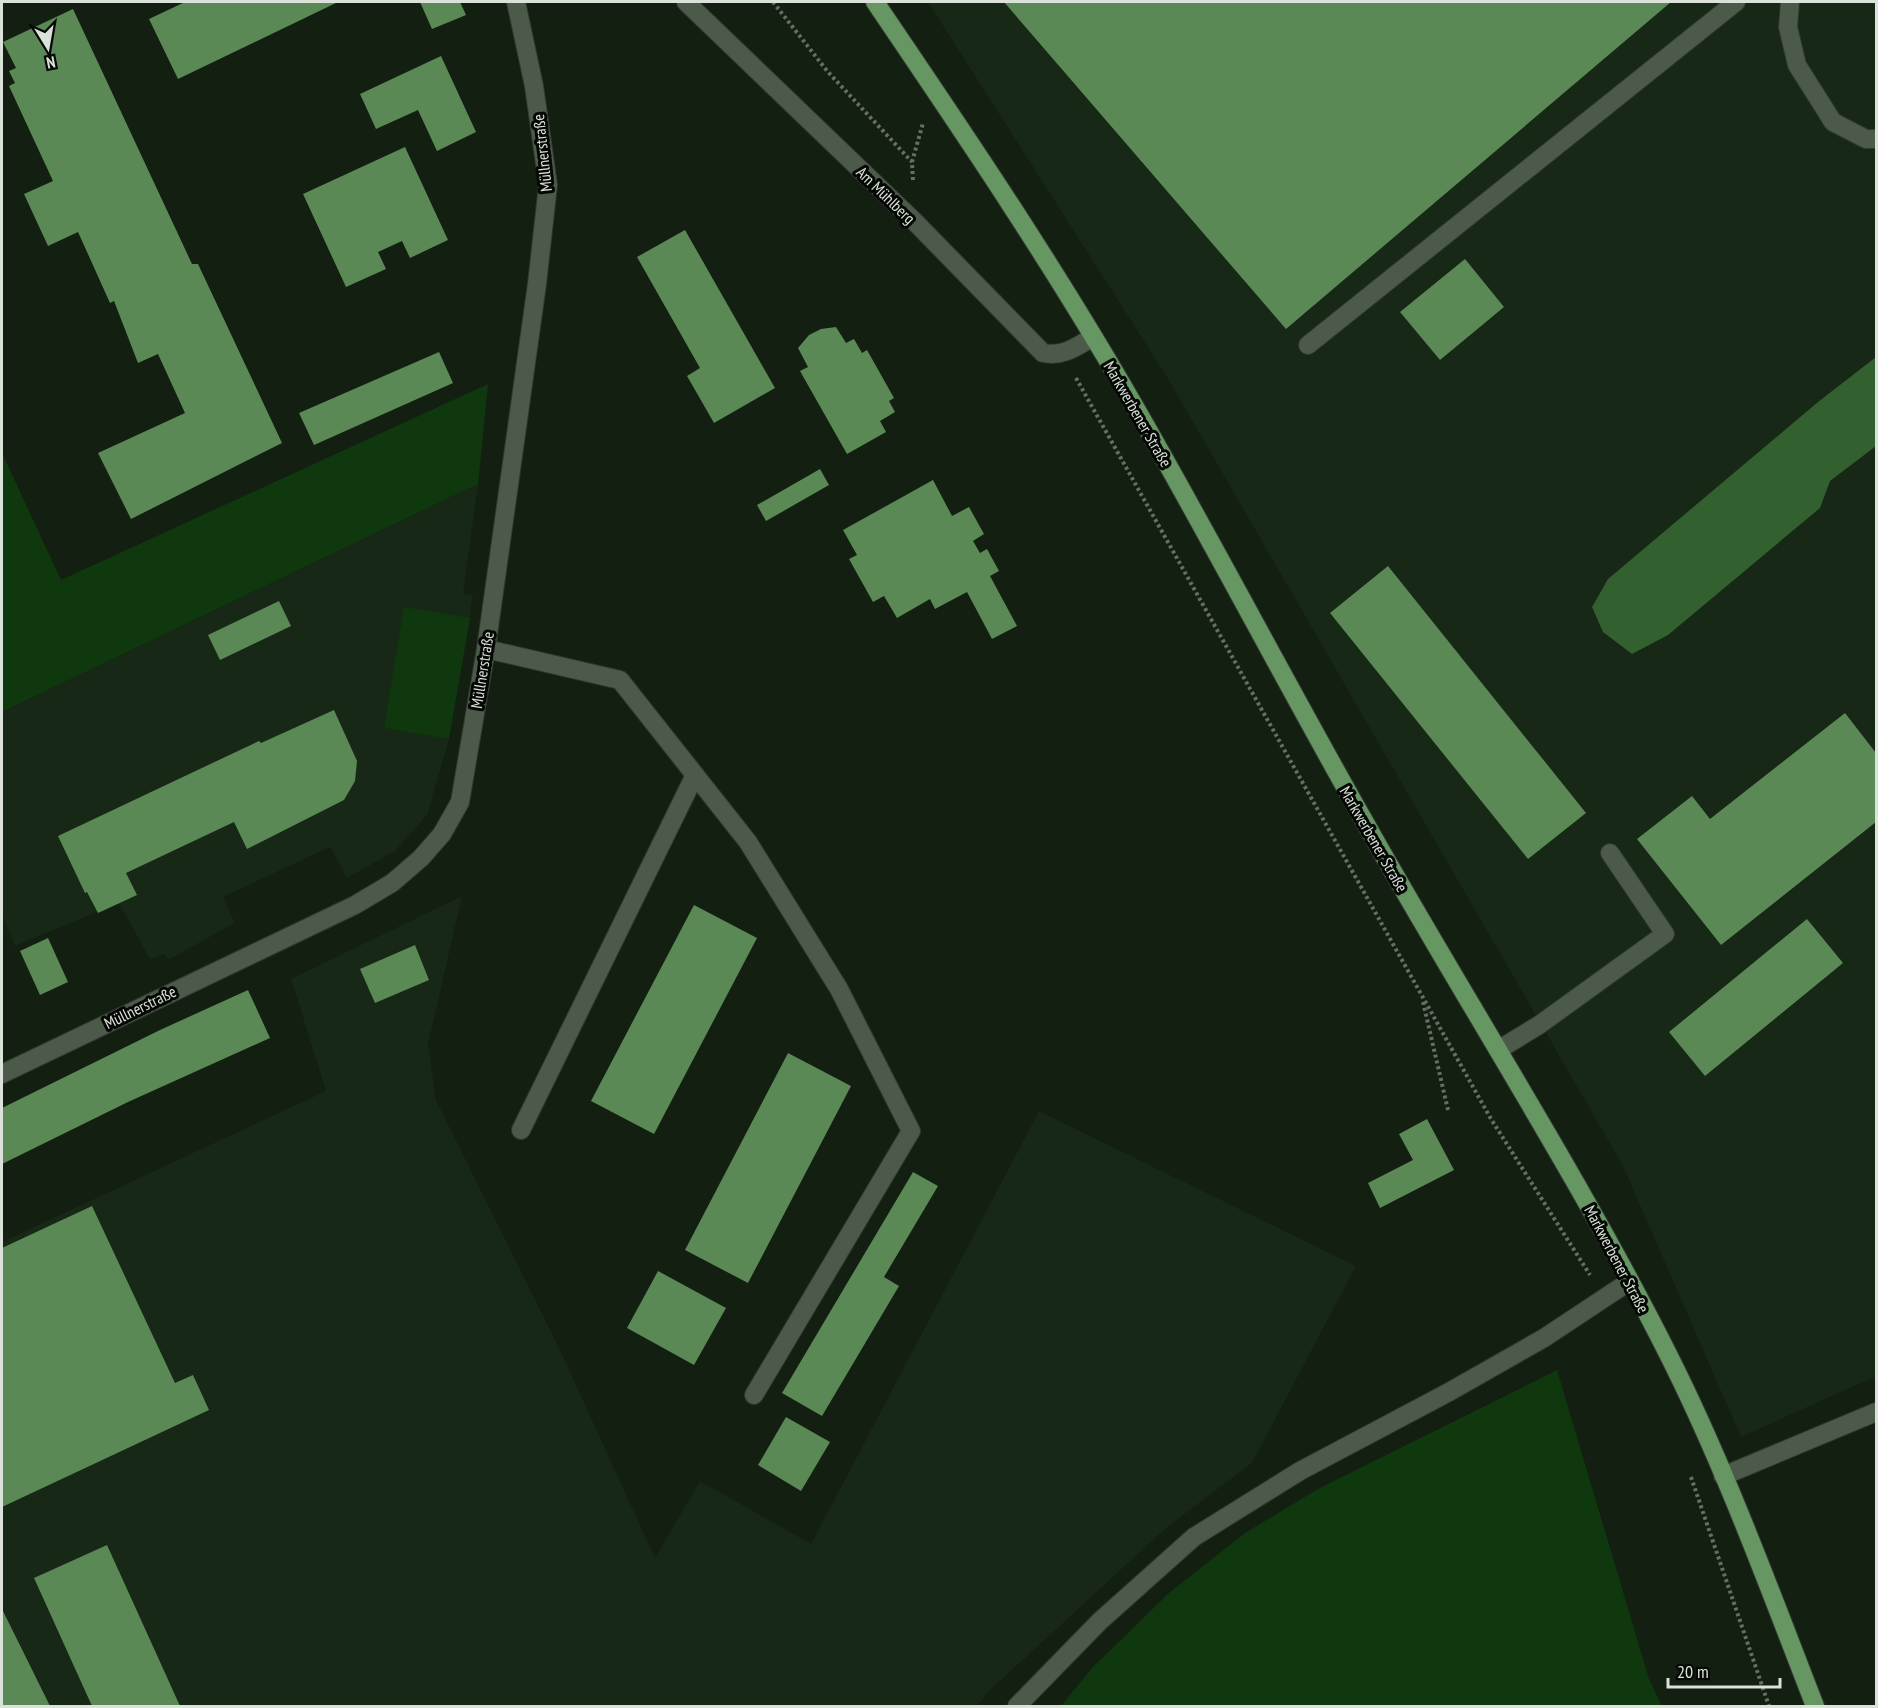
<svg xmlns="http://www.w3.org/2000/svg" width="1878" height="1708" viewBox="0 0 1878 1708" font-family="'PT Sans Narrow',sans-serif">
<rect width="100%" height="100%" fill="#131f11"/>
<g fill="#172816">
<path d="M 928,2 L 1876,2 L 1876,1376 L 1741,1437 L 1623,1166 L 1167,377 Z"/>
<path d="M 478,484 L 463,594 L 473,595 L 449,739 L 427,815 L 395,851 L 347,878 L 330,847 L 223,897 L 235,923 L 168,960 L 165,954 L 150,959 L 119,903 L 15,946 L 2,916 L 2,712 Z"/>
<path d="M 462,896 L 428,1045 L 436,1100 L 560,1350 L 655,1558 L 700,1481 L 811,1544 L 1039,1111 L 1356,1266 L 1252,1463 L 1166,1528 L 988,1692 L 977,1706 L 2,1706 L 2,1242 L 326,1091 L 291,979 Z"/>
</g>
<g fill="#10380e">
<path d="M 488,384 L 478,484 L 2,712 L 2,453 L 61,580 Z"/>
<path d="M 404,607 L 470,618 L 449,739 L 384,728 Z"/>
<path d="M 1557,1370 L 1649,1679 L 1662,1706 L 1061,1706 L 1093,1667 L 1169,1593 L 1245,1533 L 1318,1489 Z"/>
</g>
<path fill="#32602f" d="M 1876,357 L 1876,446 L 1830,481 L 1820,508 L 1668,635 L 1632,654 L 1603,632 L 1592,607 L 1608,579 L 1818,402 Z"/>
<g fill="#5a8956">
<path d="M 185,2 L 338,2 L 178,79 L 149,19 Z"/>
<path d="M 420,2 L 460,2 L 466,15 L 432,29 Z"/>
<path d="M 1004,2 L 1671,2 L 1286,329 Z"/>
<path d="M 73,9 L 192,264 L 198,264 L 282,443 L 131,519 L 98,453 L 185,413 L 158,354 L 138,363 L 114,301 L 110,303 L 78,232 L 48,246 L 24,194 L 53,181 L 9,86 L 15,83 L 9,71 L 16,68 L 3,42 Z"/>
<path d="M 441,56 L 476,132 L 437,151 L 418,110 L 376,129 L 360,94 Z"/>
<path d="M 405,147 L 448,240 L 410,258 L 402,241 L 378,252 L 386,269 L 346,287 L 303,194 Z"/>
<path d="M 685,230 L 775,388 L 714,423 L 687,376 L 700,368 L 637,257 Z"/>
<path d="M 1465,259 L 1504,307 L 1440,360 L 1400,312 Z"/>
<path d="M 836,327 L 846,343 L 854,339 L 862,353 L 867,350 L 894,398 L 889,401 L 895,412 L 880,421 L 886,432 L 847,454 L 800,371 L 808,367 L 798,348 L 809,335 L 821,329 Z"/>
<path d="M 439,352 L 453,383 L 314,445 L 299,413 Z"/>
<path d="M 820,469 L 829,485 L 766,521 L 757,505 Z"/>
<path d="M 933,480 L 952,516 L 969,507 L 984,534 L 973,541 L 980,553 L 987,549 L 999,571 L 990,576 L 1017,626 L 992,639 L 967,592 L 935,609 L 930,599 L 897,618 L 884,596 L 873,602 L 849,559 L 857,555 L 843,530 Z"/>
<path d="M 1388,566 L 1586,813 L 1528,859 L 1330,613 Z"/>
<path d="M 279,601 L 291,626 L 220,660 L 208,635 Z"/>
<path d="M 334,710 L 357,761 L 355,781 L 344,800 L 247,849 L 234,822 L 126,873 L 137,895 L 98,913 L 87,892 L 85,893 L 58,836 L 259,741 L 261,743 Z"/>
<path d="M 1845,713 L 1876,753 L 1876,822 L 1721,945 L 1637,839 L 1692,796 L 1710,819 Z"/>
<path d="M 694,905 L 757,938 L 654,1134 L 591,1101 Z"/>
<path d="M 1807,919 L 1843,963 L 1705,1076 L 1669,1032 Z"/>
<path d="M 48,938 L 68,982 L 40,995 L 20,951 Z"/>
<path d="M 415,945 L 429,980 L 375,1003 L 360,969 Z"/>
<path d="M 248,990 L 270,1038 L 128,1102 L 2,1164 L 2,1108 L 160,1030 Z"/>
<path d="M 788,1053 L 851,1086 L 748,1283 L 685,1250 Z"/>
<path d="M 1427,1119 L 1454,1170 L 1380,1208 L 1368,1183 L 1413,1160 L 1399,1134 Z"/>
<path d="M 913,1172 L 938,1186 L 884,1277 L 899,1286 L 822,1416 L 782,1393 Z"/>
<path d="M 92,1206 L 175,1383 L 193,1375 L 209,1410 L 2,1507 L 2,1248 Z"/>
<path d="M 658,1271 L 726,1308 L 694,1365 L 627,1328 Z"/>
<path d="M 786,1417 L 830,1442 L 801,1491 L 758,1465 Z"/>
<path d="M 107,1545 L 180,1706 L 92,1706 L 34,1578 Z"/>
<path d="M 2,1609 L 50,1706 L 2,1706 Z"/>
</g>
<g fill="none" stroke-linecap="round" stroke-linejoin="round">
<g stroke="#313831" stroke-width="20">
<g id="minor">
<path d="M 686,2 L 915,222 L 1043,353 C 1063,357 1076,347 1093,337"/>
<path d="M 1790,2 L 1788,27 L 1797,65 L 1833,122 L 1866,139 L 1876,139"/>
<path d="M 1308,345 L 1736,2"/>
<path d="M 486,649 L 620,680 L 748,842 L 839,989 L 911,1131 L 754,1395"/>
<path d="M 1498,1050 L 1539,1025 L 1665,934 L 1610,853"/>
<path d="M 2,1074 L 355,905 L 392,883 L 421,858 L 442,834 L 460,802 L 486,649 L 537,284 L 548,185 L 534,86 L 516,2"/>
<path d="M 521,1130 L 695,775"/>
<path d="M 1723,1476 L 1876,1412"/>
<path d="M 1017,1706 L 1100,1621 L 1194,1537 L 1300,1471 L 1449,1392 L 1544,1338 L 1630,1281"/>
</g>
</g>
<g stroke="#313831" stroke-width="20">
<path id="major" d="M 875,2 C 966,136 1058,272 1139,414 C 1217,550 1289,689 1367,826 C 1466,1002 1577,1173 1668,1354 C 1725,1467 1769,1588 1815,1706"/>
</g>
<g stroke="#656f63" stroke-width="4" stroke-dasharray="3 3" stroke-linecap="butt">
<path d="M 773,2 L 828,72 L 912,162"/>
<path d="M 913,180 L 912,162 L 923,123"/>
<path d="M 1076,378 L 1491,1119 L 1590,1275"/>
<path d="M 1423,1002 L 1448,1110"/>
<path d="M 1691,1477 L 1769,1706"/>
</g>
<use href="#minor" stroke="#4c5a4a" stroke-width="18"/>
<use href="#major" stroke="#669662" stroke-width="18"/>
</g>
<g text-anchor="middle" stroke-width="6" stroke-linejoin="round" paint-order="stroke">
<g font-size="16" fill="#dae2d9" stroke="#040703">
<text transform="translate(542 153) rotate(-96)" y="6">Müllnerstraße</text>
<text transform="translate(886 195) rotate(44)" y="6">Am Mühlberg</text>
<text transform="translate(1138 414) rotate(60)" y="6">Markwerbener Straße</text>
<text transform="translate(482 670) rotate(-81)" y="6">Müllnerstraße</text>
<text transform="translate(1374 839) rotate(60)" y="6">Markwerbener Straße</text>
<text transform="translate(140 1007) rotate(-26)" y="6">Müllnerstraße</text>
<text transform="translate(1617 1259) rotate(62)" y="6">Markwerbener Straße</text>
</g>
</g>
<rect width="1878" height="1708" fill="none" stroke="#dae2d9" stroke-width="6"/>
<g transform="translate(48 48) rotate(169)" stroke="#040703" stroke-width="4.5" paint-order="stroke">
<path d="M0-4.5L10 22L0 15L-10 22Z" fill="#dae2d9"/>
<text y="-9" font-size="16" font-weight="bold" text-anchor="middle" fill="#dae2d9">N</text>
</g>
<path d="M1668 1678v9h112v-9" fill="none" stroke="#dae2d9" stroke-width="3"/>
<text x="1677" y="1678" font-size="18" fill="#dae2d9" stroke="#040703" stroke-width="4.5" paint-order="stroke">20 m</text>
</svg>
